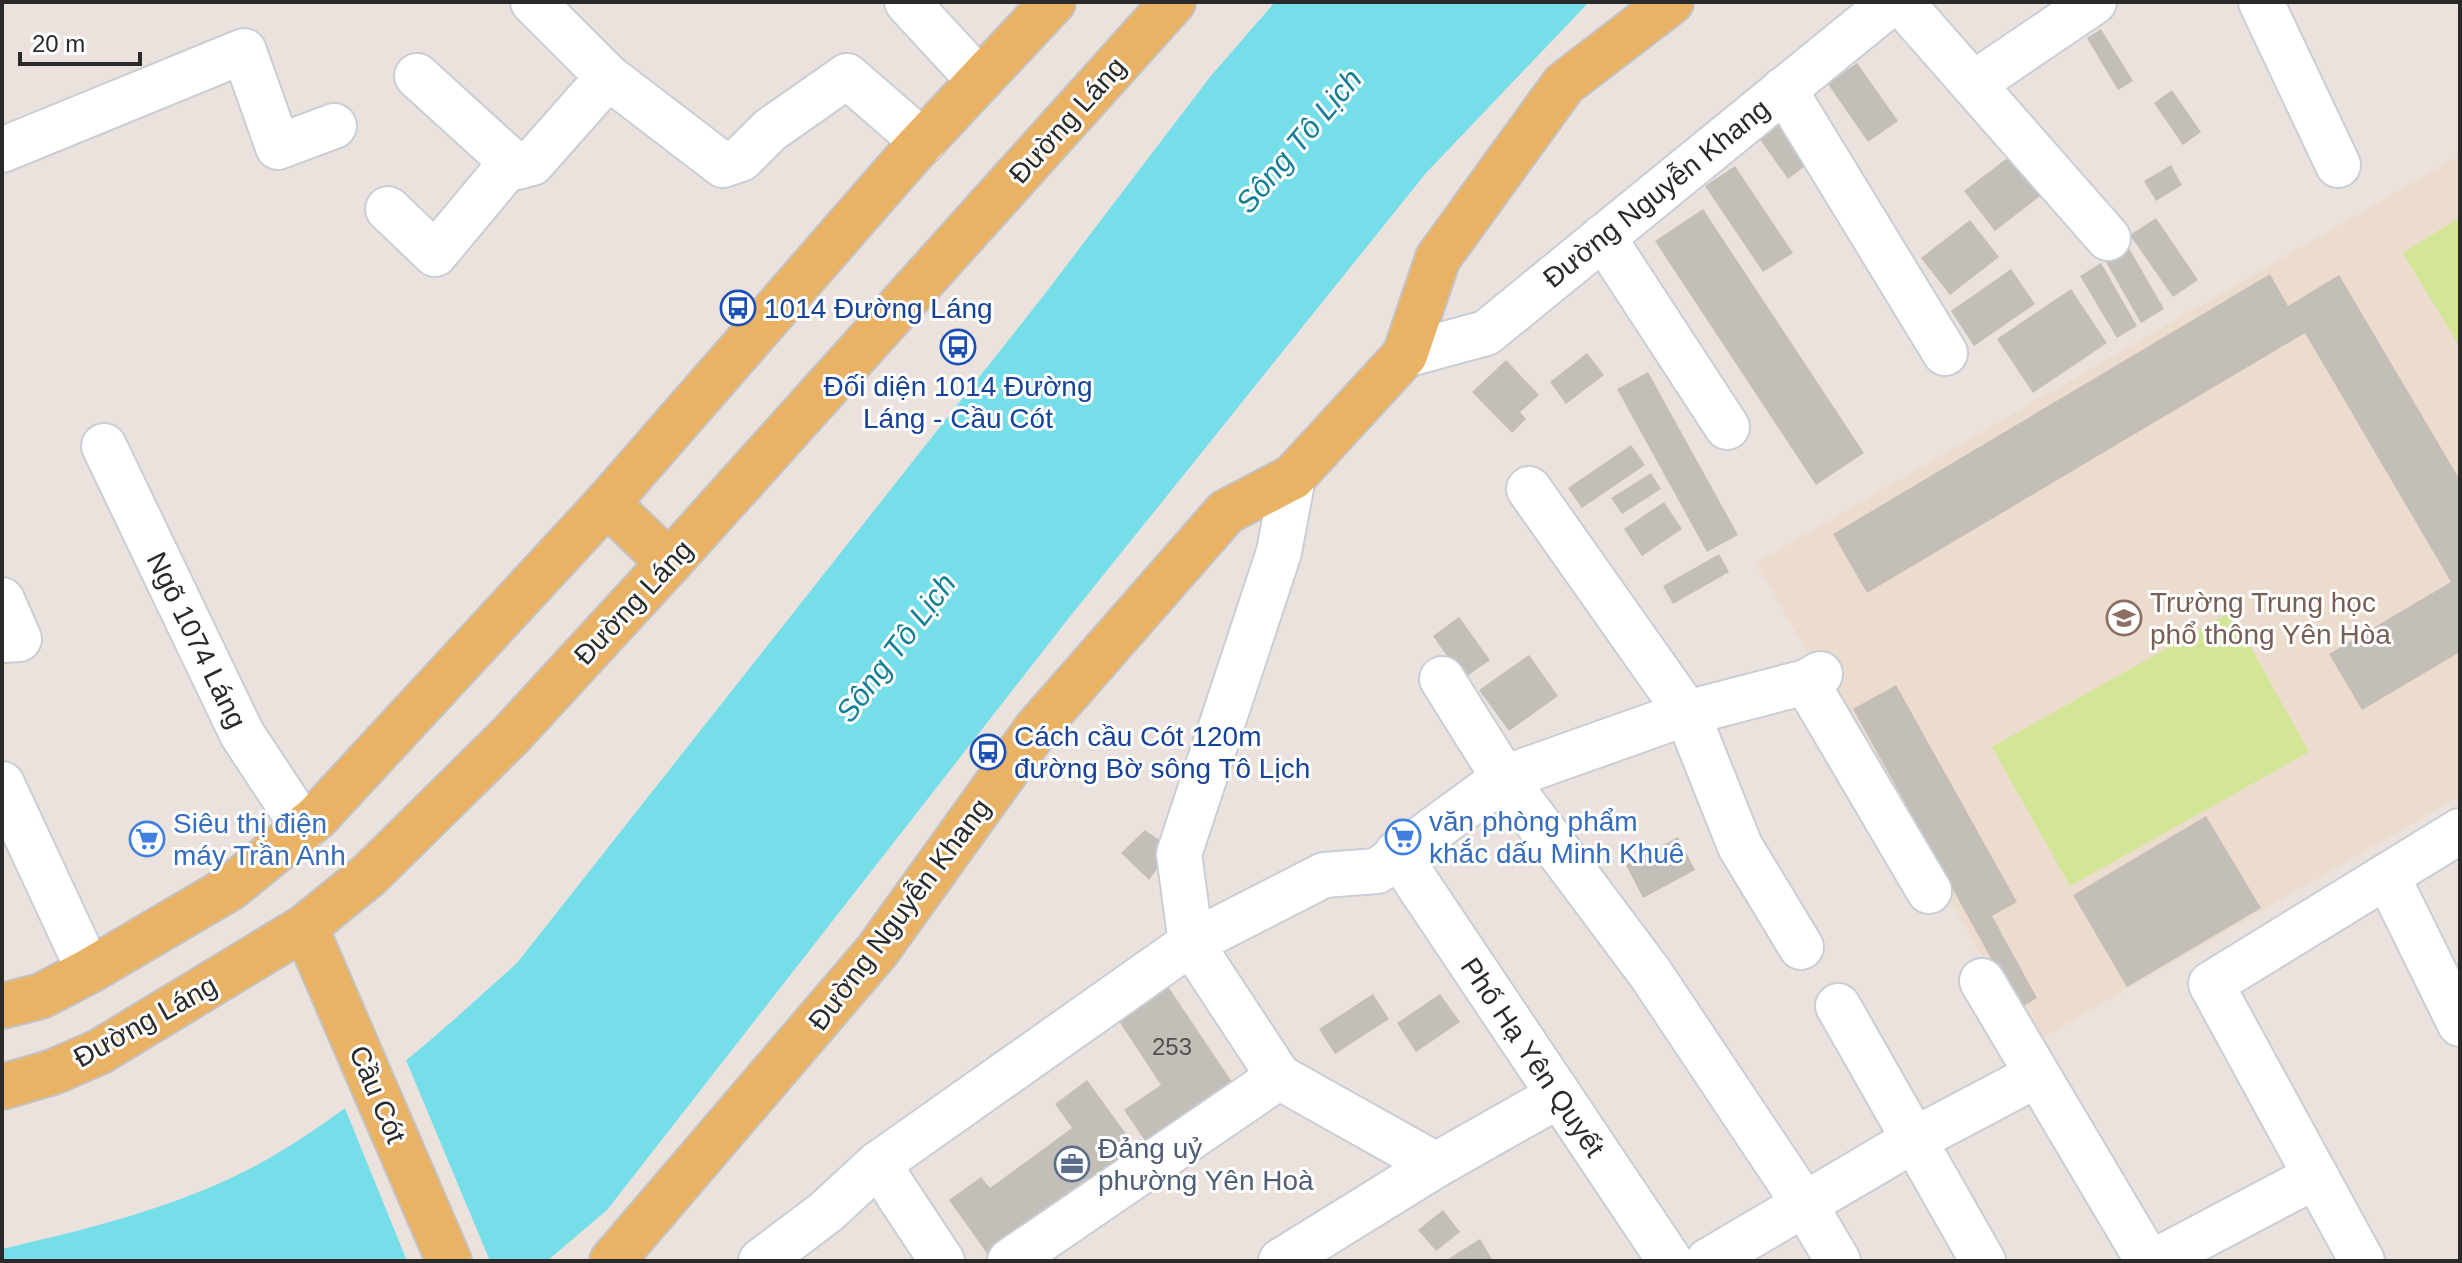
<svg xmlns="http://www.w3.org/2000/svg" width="2462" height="1263" viewBox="0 0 2462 1263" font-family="Arial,sans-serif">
<rect width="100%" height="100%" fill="#ebe2dd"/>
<path fill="#ecdccd" d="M 2460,155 L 2460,796 L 2032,1044 L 1756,563 Z"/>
<g fill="#d3e698">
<path d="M 2460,217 L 2460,347 L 2403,253 Z"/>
<path d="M 2231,612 L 2309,752 L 2070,886 L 1992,747 Z"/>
</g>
<path fill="#75dee8" d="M 1275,2 L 1589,2 L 1426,173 L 1068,619 L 607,1210 L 547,1261 L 2,1261 L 2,1249 C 88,1229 179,1207 257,1165 C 349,1115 440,1033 517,963 L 1044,295 L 1210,77 Z"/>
<path fill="#ebe2dd" d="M 406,1060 L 490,1261 L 407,1261 L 344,1106 Z"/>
<g fill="#c4beb8">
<path d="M 2101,29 L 2133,81 L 2118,90 L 2087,38 Z"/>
<path d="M 1857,63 L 1898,121 L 1868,142 L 1828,84 Z"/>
<path d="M 2172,90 L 2201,132 L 2183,145 L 2154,103 Z"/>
<path d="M 1786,120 L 1813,160 L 1788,179 L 1759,138 Z"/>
<path d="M 2023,146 L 2053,186 L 1995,231 L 1964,191 Z"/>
<path d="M 2171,165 L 2182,185 L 2156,201 L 2144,181 Z"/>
<path d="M 1735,166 L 1793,253 L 1763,272 L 1705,186 Z"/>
<path d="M 1703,209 L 1864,453 L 1816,485 L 1655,241 Z"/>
<path d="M 2156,218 L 2198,280 L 2173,297 L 2130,235 Z"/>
<path d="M 1970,220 L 1999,257 L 1950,295 L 1921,258 Z"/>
<path d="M 2126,243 L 2164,309 L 2141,323 L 2103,257 Z"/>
<path d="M 2101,263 L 2137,326 L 2117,338 L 2080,276 Z"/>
<path d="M 2011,269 L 2035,304 L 1974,346 L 1951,311 Z"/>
<path d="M 2270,274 L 2288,306 L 2339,275 L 2460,480 L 2460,652 L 2362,710 L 2329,654 L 2451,582 L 2305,333 L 1867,593 L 1833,534 Z"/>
<path d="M 2071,289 L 2107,343 L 2033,393 L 1997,339 Z"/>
<path d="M 1587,353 L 1604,375 L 1566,404 L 1550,382 Z"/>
<path d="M 1506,360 L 1539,395 L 1520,412 L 1526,419 L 1512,433 L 1472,392 Z"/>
<path d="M 1648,372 L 1738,535 L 1707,552 L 1617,389 Z"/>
<path d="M 1631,445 L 1645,465 L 1582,508 L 1568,488 Z"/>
<path d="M 1651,473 L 1661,489 L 1622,514 L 1611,498 Z"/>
<path d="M 1664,502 L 1682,529 L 1642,556 L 1624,529 Z"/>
<path d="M 1719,554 L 1729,572 L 1673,604 L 1663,586 Z"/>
<path d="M 1459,617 L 1490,660 L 1463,679 L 1433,636 Z"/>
<path d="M 1529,655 L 1558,696 L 1509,731 L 1479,690 Z"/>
<path d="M 1896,685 L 2017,902 L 1992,916 L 2037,998 L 2019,1009 L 1853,709 Z"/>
<path d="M 2206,816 L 2261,908 L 2127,987 L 2073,895 Z"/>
<path d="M 1145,830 L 1172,849 L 1149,880 L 1121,853 Z"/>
<path d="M 1678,837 L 1695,870 L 1643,898 L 1626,865 Z"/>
<path d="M 1161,976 L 1234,1085 L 1148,1145 L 1124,1110 L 1161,1085 L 1111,1009 Z"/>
<path d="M 1373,994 L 1389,1019 L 1335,1054 L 1319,1029 Z"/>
<path d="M 1440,994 L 1460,1022 L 1416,1052 L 1397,1023 Z"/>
<path d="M 1087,1080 L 1139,1152 L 991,1259 L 949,1200 L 981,1177 L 990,1188 L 1072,1128 L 1055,1104 Z"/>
<path d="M 1443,1210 L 1460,1232 L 1436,1251 L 1418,1230 Z"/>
<path d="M 1480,1239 L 1493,1261 L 1445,1261 Z"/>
</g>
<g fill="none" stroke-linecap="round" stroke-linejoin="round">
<g stroke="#c8ced7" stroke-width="48">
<g id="minor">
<path d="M 533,2 L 608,77 L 723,165 L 741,159 L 770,130 L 847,76 L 923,142"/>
<path d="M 907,2 L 979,80"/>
<path d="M 1901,2 L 2108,238"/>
<path d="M 2261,2 L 2338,165"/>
<path d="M 417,76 L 517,167 L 532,163 L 608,77"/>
<path d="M 1973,84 L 2094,2"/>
<path d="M 1784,89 L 1945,353"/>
<path d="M 2,150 L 244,51 L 278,147 L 334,126"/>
<path d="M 388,209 L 435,254 L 510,164"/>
<path d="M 1603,237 L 1727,427"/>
<path d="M 1405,355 L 1486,333 L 1892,2"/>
<path d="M 104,446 L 242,734 L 304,828"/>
<path d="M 1293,477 L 1279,552 L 1179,854 L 1191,943 L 1279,1077 L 1436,1165 L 1558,1096"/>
<path d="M 1529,489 L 1687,713 L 1740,846 L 1801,947"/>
<path d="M 2,600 L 19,639 L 2,640"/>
<path d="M 1442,679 L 1504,778 L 1650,973 L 1805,1205 L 1838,1261"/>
<path d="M 1806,682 L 1929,891"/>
<path d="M 2,784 L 89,971"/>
<path d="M 1397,853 L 1670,1261"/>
<path d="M 2387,876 L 2460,1024"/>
<path d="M 1982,981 L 2148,1261"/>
<path d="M 1838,1006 L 1983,1261"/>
<path d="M 878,1164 L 942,1261"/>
<path d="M 761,1261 L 826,1212 L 878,1164 L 1191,943 L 1324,875 L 1377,871 L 1504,778 L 1687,713 L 1806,682 L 1820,674"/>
<path d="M 1010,1261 L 1279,1077"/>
<path d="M 1281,1261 L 1436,1165"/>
<path d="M 1708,1261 L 1912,1141 L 2035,1076"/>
<path d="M 2155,1261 L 2316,1176"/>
<path d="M 2362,1261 L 2211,984 L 2460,831"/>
</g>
</g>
<g stroke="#c3c3c3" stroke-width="48">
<g id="major">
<path d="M 607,503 L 669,563"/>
<path d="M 305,927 L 449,1261"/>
<path d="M 2,1006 L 41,996 L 89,971 L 230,888 L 317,817 L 607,503 L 910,155 L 1053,2"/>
<path d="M 2,1087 L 53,1072 L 99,1052 L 305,927 L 369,875 L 510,736 L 669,563 L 1173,2"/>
<path d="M 612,1261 L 877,951 L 1037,728 L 1226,512 L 1293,477 L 1405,355 L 1438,258 L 1564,84 L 1671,2"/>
</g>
</g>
<use href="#minor" stroke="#fff" stroke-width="44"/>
<use href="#major" stroke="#e9b264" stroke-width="44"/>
</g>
<defs>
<g id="bus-ring" transform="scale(1.8)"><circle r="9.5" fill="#fff" stroke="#1a4fb4" stroke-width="1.5"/><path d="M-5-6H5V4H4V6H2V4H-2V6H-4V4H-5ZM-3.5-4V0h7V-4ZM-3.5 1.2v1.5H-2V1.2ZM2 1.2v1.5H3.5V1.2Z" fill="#1a4fb4"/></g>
<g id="school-ring" transform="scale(1.8)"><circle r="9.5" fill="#fff" stroke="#8d6e63" stroke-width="1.5"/><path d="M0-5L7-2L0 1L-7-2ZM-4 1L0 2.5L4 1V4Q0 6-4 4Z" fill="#8d6e63"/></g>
<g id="supermarket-ring" transform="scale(1.8)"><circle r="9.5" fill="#fff" stroke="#3f7fe0" stroke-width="1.5"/><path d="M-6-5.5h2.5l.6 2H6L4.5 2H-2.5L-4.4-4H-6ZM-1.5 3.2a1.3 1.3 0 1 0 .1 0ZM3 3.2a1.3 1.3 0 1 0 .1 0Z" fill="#3f7fe0"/></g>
<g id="office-ring" transform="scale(1.8)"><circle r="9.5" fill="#fff" stroke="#5c6f8a" stroke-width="1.5"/><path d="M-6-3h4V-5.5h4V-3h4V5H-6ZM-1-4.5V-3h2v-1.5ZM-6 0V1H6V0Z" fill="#5c6f8a"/></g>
</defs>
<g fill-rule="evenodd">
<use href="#bus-ring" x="738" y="308"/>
<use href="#bus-ring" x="958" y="347"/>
<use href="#school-ring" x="2124" y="618"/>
<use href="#bus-ring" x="988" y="752"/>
<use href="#supermarket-ring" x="1403" y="837"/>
<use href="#supermarket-ring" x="147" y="839"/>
<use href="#office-ring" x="1072" y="1164"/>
</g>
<g text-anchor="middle" stroke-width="6" stroke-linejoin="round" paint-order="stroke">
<g font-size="24" fill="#504f4e">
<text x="1172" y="1055">253</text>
</g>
<g font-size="28" fill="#2a2a2a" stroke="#fff">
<text transform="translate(1067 120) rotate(-48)" y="10">Đường Láng</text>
<text transform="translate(1656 193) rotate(-39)" y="10">Đường Nguyễn Khang</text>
<text transform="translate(633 602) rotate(-47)" y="10">Đường Láng</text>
<text transform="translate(197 640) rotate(64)" y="10">Ngõ 1074 Láng</text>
<text transform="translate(899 914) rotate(-53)" y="10">Đường Nguyễn Khang</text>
<text transform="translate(145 1021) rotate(-29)" y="10">Đường Láng</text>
<text transform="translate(1533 1057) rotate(56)" y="10">Phố Hạ Yên Quyết</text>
<text transform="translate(378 1094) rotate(67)" y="10">Cầu Cót</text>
</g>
<g font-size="28" fill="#164399" stroke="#fff" text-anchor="start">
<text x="764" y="318">1014 Đường Láng</text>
<text x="958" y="396" text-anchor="middle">Đối diện 1014 Đường<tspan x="958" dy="32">Láng - Cầu Cót</tspan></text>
<text x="1014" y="746">Cách cầu Cót 120m<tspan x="1014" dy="32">đường Bờ sông Tô Lịch</tspan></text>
</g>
<g font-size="28" fill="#785e54" stroke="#fff" text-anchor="start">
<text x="2150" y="612">Trường Trung học<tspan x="2150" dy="32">phổ thông Yên Hòa</tspan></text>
</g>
<g font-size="28" fill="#366cbe" stroke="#fff" text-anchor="start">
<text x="1429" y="831">văn phòng phẩm<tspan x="1429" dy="32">khắc dấu Minh Khuê</tspan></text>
<text x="173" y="833">Siêu thị điện<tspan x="173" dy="32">máy Trần Anh</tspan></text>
</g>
<g font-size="28" fill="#4e5e75" stroke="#fff" text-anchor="start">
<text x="1098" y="1158">Đảng uỷ<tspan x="1098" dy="32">phường Yên Hoà</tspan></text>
</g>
<g font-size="30" font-style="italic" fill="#147f94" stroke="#fff">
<text transform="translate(1299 141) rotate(-50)" y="10">Sông Tô Lịch</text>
<text transform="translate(896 648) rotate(-53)" y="10">Sông Tô Lịch</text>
</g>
</g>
<rect width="2462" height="1263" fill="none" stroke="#2a2a2a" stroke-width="8"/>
<path d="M20 52v12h120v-12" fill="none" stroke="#2a2a2a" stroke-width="4"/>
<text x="32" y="52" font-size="24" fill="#2a2a2a" stroke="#ffffff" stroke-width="6" paint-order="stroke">20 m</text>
</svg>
